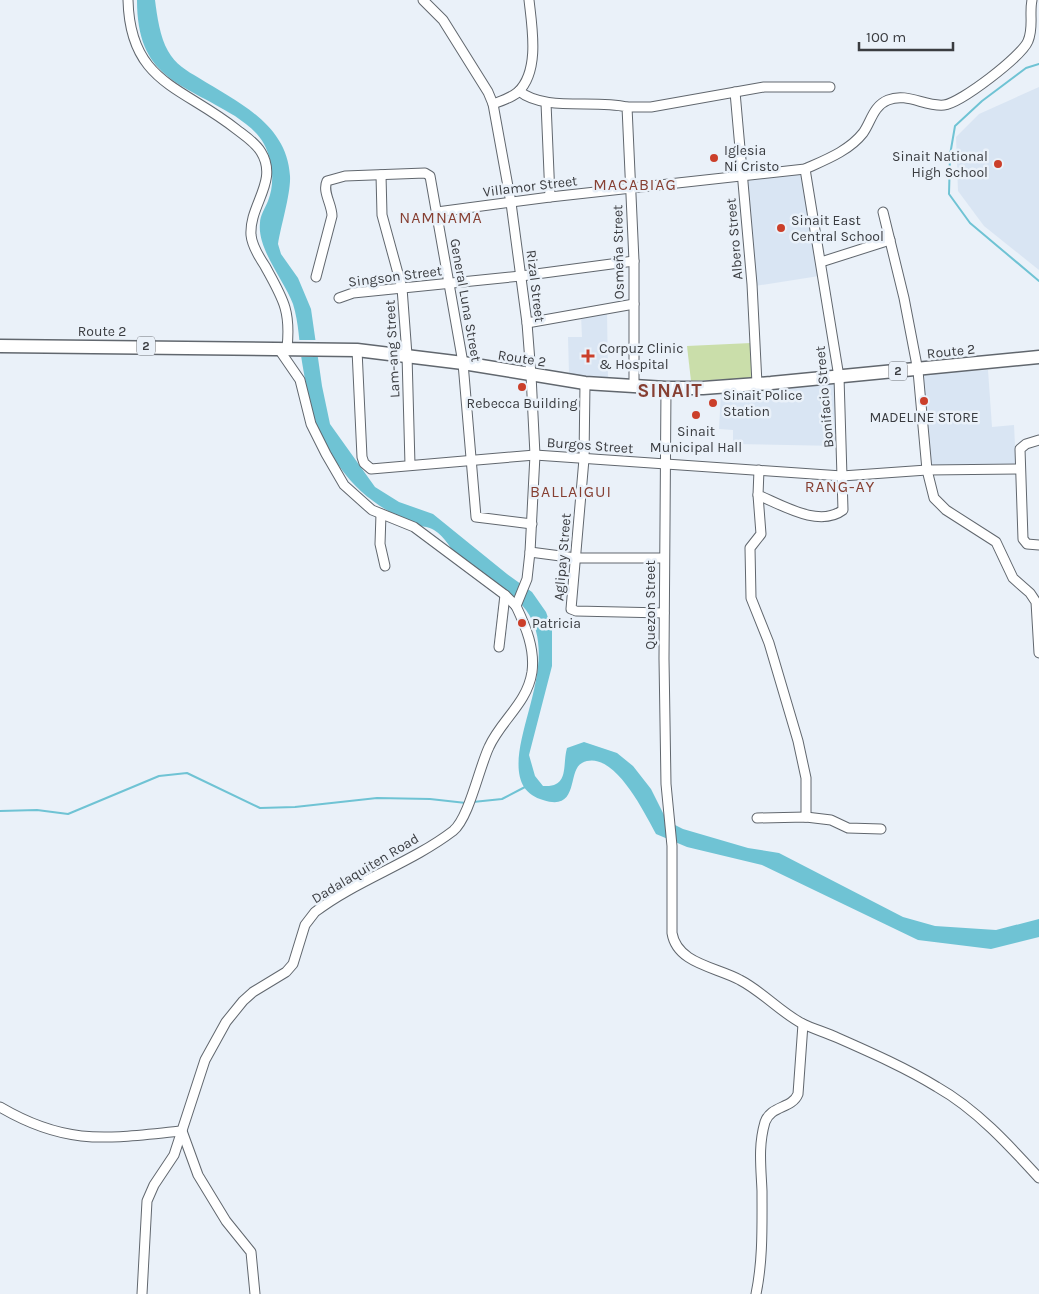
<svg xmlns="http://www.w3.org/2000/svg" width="1039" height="1294" viewBox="0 0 1039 1294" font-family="Karla,sans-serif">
<rect width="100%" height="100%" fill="#eaf1f9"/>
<g fill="#d9e5f3">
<path d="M 1039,87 L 1039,270 L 984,226 L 958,191 L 956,137 L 979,114 Z"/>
<path d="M 803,174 L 819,276 L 755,286 L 745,181 Z"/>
<path d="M 607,311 L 608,379 L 569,374 L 568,337 L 582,337 L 581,316 Z"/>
<path d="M 988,370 L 992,427 L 1014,425 L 1016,466 L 930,467 L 921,374 Z"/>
<path d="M 835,384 L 839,446 L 733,444 L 733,430 L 719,429 L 721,392 Z"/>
</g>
<path fill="#cadeaa" d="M 751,343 L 752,378 L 691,381 L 687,346 Z"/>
<path fill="#6fc3d4" d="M 137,0 L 155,0 C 157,16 160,37 168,51 C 175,64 187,71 199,78 C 239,103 287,124 290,176 C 291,193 281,225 278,244 L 281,254 L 298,278 L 311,309 L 322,386 L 330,424 L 375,487 L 399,502 L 433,514 L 507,574 L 532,592 L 546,612 L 552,629 L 552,666 L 529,755 L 535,776 L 543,786 C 570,788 562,765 567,748 L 584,742 L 617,753 L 633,766 L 651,789 L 667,821 L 683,829 L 748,848 L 779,853 L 903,917 L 935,926 L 996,930 L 1039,919 L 1039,937 L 991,949 L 918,940 L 762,865 L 687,847 L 656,834 C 645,814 613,747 582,763 C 567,770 580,812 543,800 C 535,798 528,793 524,787 C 500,747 565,664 526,610 C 510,588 481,578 461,560 C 451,551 446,537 434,530 C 428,526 419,527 412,523 C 382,510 358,493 339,466 C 316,437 308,398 302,362 C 299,343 299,323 293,304 C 284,280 257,249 260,223 C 260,216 265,208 268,201 C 275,184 273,161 264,144 C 258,132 246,124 235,116 C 180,82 137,78 137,0 Z"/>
<path fill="#eaf1f9" d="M 297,340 L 318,340 L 320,357 L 299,357 Z"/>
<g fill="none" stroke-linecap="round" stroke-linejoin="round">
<g stroke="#6fc3d4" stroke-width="2">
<path d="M 1039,64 L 1026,68 L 982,101 L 955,126 L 950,155 L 949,194 L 970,223 L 1039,281"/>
<path d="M 473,802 L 502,799 L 525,787"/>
<path d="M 0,811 L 37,810 L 68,814 L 159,776 L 187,773 L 260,808 L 295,807 L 377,798 L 430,799 L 466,803"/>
</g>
<g stroke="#61676e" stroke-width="11">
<g id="minor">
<path d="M 128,0 C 130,83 182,86 236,129 C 245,136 255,142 261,152 C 279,181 249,205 251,235 C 252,246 259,257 265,266 C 283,299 291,310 287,348"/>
<path d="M 519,91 C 545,112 594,99 627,107 L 634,261 L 634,387"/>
<path d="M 735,92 L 752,284 L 757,384"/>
<path d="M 546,103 L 550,197"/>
<path d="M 493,104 C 501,101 511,98 518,92 C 540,71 532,27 529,0"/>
<path d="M 627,107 L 651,107 L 764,87 L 830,87"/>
<path d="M 381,175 L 382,215 L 402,288 L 407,355 L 410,465"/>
<path d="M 437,212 L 550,197 L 805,169 C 825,160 849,151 863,133 C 871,122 873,106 888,100 C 907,92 925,107 944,105 C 961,103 1022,56 1028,41 C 1034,27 1029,14 1032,0"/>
<path d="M 883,212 L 904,298 L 918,371 L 927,470 L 934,498 L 946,510 L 996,542 L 1013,578 L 1030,593 L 1036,602 L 1039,653"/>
<path d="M 821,262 L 890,240"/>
<path d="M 316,277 L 332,216 C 332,204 322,192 327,181 L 345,176 L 425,173 L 430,176 L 463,363 L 476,517 L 532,524"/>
<path d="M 339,298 L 353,293 L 521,276 L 634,261"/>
<path d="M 527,323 L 634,304"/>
<path d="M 278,348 L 300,380 L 311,424 L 326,454 L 344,485 L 372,510 L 414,527 L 505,595 L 516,606"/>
<path d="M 357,350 L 362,457 L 364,463 L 371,469 L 535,455 L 842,476 L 927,470 L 1020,469"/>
<path d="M 585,383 L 584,459 L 571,609 L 576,611 L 664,613"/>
<path d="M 666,388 L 664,659 L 666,784 L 672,846 L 672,933 C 677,964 717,967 740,980 C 763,992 780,1012 803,1024 C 814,1029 827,1033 838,1038 C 872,1053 906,1068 937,1087 C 976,1109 1009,1145 1039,1178"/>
<path d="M 1039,440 L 1026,444 L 1020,449 L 1023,539 L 1027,544 L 1039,545"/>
<path d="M 759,470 L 758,495 C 782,505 819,528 843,510 L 839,377 L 805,169"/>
<path d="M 758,495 L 761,534 L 750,548 L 751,598 L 769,643 L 798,741 L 806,778 L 806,817"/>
<path d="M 381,514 L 380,544 L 385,566"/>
<path d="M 530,552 L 576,558 L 663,558"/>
<path d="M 499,647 L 505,595"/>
<path d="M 757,818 L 806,817 L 831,820 L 848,828 L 881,829"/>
<path d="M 0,1107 C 68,1147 109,1138 182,1131 L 198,1175 L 226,1221 L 251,1252 L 255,1294"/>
<path d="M 142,1294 L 147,1201 L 154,1185 L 174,1155 L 205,1060 L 226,1022 L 243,1001 L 253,992 L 286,972 L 293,964 L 305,925 L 315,912 C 357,880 411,863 453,831 C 469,818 479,768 489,747 C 501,720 527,704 532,672 C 535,649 526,627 516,606 L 527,579 L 530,552 L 535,455 L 531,375 L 527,323 L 511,203 L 493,104 L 488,92 L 443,20 L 423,0"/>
<path d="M 756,1294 C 763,1260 762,1226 762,1191 C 761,1167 758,1146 765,1122 C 771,1105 792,1109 798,1094 L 803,1024"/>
</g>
</g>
<g stroke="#61676e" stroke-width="15">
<path id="highway" d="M 0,346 L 357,350 L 463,363 L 585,383 L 666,388 L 703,388 L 771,383 L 1039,357"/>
</g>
<use href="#minor" stroke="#fff" stroke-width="9"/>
<use href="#highway" stroke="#fff" stroke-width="12"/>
</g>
<g fill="#cb3f2a" stroke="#eaf1f9" stroke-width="2">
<circle cx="714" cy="158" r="5"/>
<circle cx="998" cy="164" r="5"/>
<circle cx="781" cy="228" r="5"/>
<path d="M585.5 348.5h5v5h5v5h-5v5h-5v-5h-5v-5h5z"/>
<circle cx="522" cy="387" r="5"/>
<circle cx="924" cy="401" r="5"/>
<circle cx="713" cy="403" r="5"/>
<circle cx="696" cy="415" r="5"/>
<circle cx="522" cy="623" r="5"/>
</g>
<g text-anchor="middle" stroke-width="5" stroke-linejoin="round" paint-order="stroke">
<g fill="#eaf1f9" stroke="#6f7278" stroke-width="1">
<rect x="137" y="336.5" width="18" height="19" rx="4"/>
<rect x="889" y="361.5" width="18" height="19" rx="4"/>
</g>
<g font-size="12" font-weight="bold" fill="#3a3c40">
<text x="146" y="350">2</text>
<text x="898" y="375">2</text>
</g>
<g font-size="14" fill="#3a3c40" stroke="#eaf1f9" text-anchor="start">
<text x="724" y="155">Iglesia<tspan x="724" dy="16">Ni Cristo</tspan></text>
<text x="988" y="161" text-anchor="end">Sinait National<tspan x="988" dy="16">High School</tspan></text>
<text x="791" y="225">Sinait East<tspan x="791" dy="16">Central School</tspan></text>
<text x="599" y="353">Corpuz Clinic<tspan x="599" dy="16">&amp; Hospital</tspan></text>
<text x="723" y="400">Sinait Police<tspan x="723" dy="16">Station</tspan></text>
<text x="522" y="408" text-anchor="middle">Rebecca Building</text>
<text x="924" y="422" text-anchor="middle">MADELINE STORE</text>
<text x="696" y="436" text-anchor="middle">Sinait<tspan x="696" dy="16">Municipal Hall</tspan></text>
<text x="532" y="628">Patricia</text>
</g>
<g font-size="14" fill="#3a3c40" stroke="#eaf1f9">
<text transform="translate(530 186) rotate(-7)" y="5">Villamor Street</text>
<text transform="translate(734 239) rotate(-95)" y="5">Albero Street</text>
<text transform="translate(618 252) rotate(-91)" y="5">Osmeña Street</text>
<text transform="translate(395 276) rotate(-7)" y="5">Singson Street</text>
<text transform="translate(536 286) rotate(83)" y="5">Rizal Street</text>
<text transform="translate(466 300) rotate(80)" y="5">General Luna Street</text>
<text x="102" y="336">Route 2</text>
<text transform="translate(392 349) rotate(-93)" y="5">Lam-ang Street</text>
<text transform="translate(951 351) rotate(-6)" y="5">Route 2</text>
<text transform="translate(522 358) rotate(9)" y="5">Route 2</text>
<text transform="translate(824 397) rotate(-95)" y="5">Bonifacio Street</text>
<text transform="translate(590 445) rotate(4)" y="5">Burgos Street</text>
<text transform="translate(562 557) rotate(-85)" y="5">Aglipay Street</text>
<text transform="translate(650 605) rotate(-90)" y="5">Quezon Street</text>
<text transform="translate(365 868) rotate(-31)" y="5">Dadalaquiten Road</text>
</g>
<g font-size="16" letter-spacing="1" fill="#863f32" stroke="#eaf1f9">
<text x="635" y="190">MACABIAG</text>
<text x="441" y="223">NAMNAMA</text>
<text x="840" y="492">RANG-AY</text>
<text x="571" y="497">BALLAIGUI</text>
</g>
<g font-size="19" font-weight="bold" letter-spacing="1" fill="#863f32" stroke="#eaf1f9">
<text x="670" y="397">SINAIT</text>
</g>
</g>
<path d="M859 42v8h94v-8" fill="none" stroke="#3a3c40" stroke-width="2.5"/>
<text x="866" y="42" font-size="15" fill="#3a3c40" stroke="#eaf1f9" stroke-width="4" paint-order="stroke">100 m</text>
</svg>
